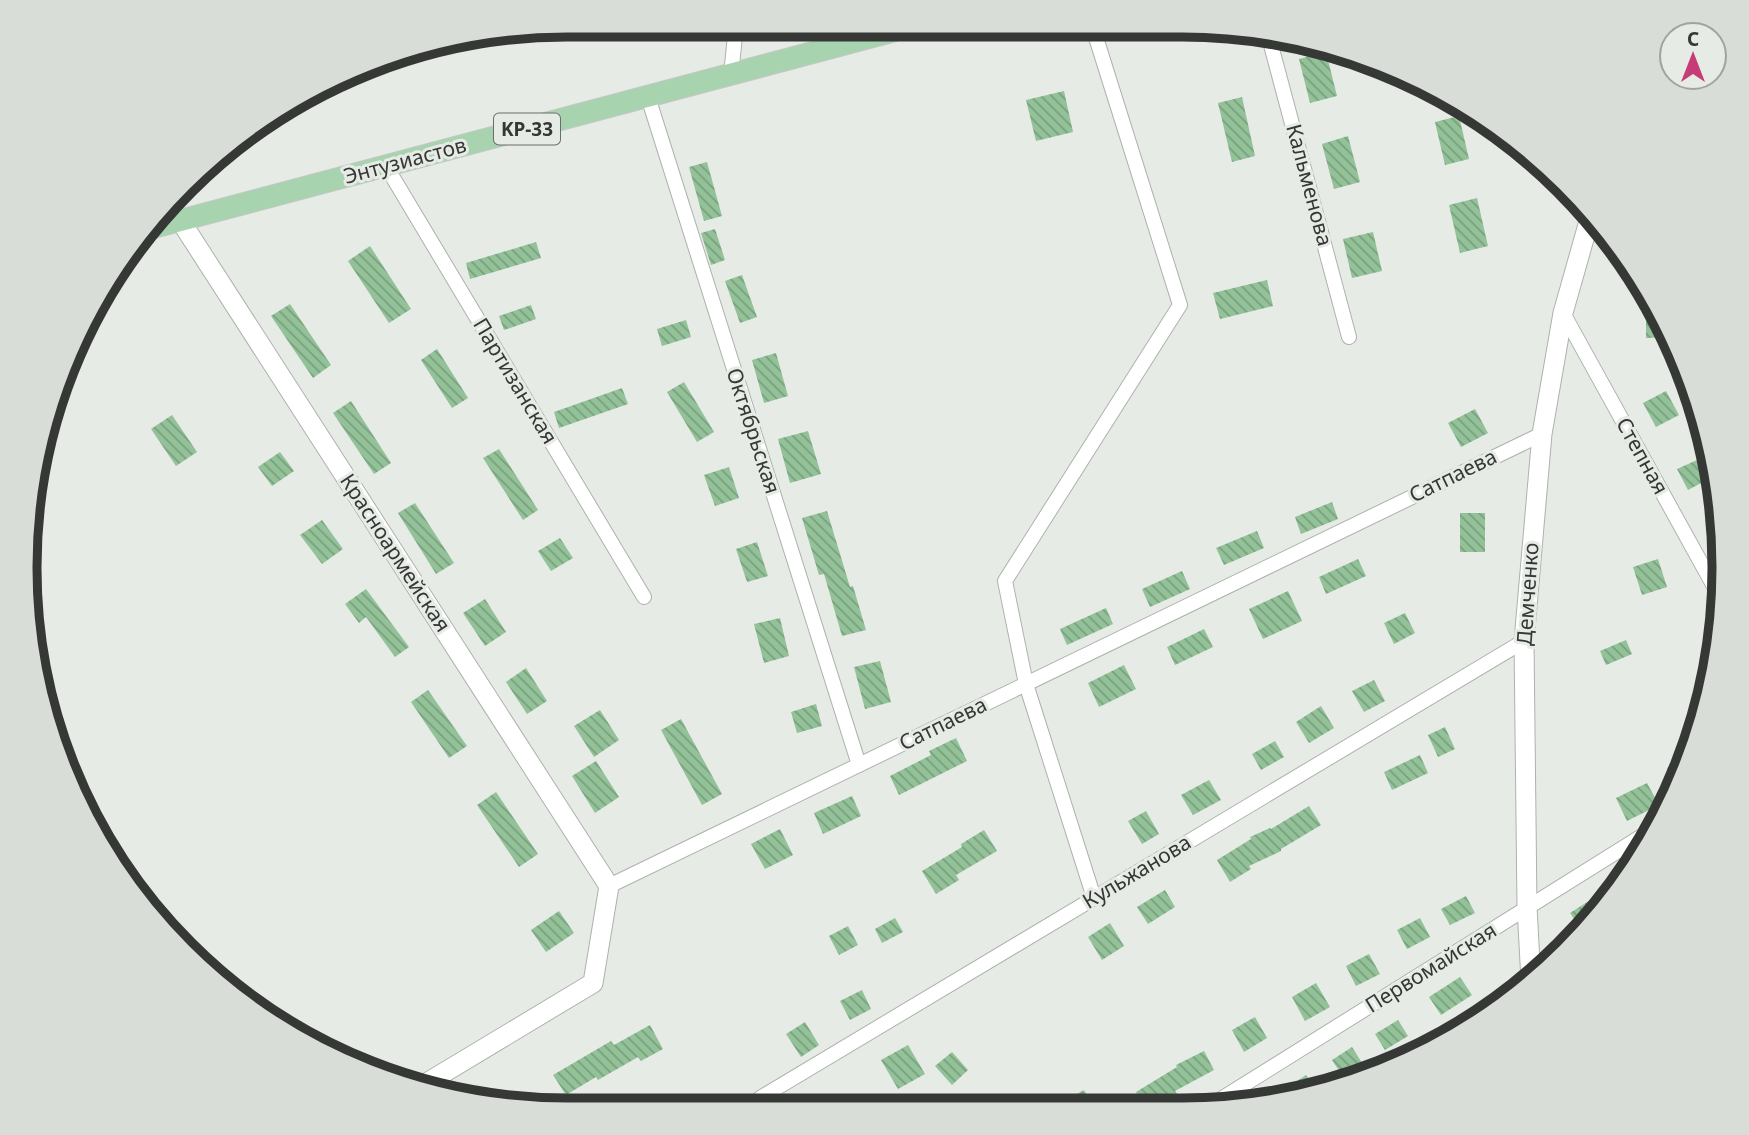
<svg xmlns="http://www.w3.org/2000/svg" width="1749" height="1135" viewBox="0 0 1749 1135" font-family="'Noto Sans',sans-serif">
<defs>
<pattern id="building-back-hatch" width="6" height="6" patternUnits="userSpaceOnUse" patternTransform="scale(1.75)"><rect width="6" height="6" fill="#93c299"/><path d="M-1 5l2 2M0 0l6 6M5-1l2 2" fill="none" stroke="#799f7e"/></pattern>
</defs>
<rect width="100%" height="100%" fill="#e6ebe6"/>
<g fill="url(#building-back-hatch)">
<path d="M 1326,52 L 1337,96 L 1310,103 L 1299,59 Z"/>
<path d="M 1064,91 L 1073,132 L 1036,141 L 1026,100 Z"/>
<path d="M 1242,97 L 1255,156 L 1232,162 L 1218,103 Z"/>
<path d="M 1459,116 L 1469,159 L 1445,165 L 1435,122 Z"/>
<path d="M 1348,136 L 1360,182 L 1334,189 L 1322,144 Z"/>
<path d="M 707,162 L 722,216 L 704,221 L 689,167 Z"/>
<path d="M 1477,198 L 1488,246 L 1460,253 L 1449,205 Z"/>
<path d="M 715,229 L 725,260 L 711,265 L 701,233 Z"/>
<path d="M 1373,232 L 1382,271 L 1352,278 L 1343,239 Z"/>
<path d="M 536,242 L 541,258 L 470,279 L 466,263 Z"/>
<path d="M 370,246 L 411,309 L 389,323 L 348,261 Z"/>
<path d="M 742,275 L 757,317 L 740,323 L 725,281 Z"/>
<path d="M 1267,280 L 1273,306 L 1220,319 L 1213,293 Z"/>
<path d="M 1646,291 L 1669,328 L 1672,337 L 1646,338 Z"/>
<path d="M 290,304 L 331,365 L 313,378 L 271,316 Z"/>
<path d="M 531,305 L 536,319 L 504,330 L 499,316 Z"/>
<path d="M 686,320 L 691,337 L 662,346 L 657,329 Z"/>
<path d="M 437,349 L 468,398 L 452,408 L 421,360 Z"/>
<path d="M 776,353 L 788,396 L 764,403 L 752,360 Z"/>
<path d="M 684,382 L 714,432 L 697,442 L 667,392 Z"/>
<path d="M 622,388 L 628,404 L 559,428 L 554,412 Z"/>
<path d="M 1666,391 L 1679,415 L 1656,427 L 1643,403 Z"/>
<path d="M 351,401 L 391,463 L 374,474 L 333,413 Z"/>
<path d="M 1475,409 L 1488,433 L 1461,447 L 1448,423 Z"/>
<path d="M 172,415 L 197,452 L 176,466 L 151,429 Z"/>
<path d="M 808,431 L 821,474 L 790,483 L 778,439 Z"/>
<path d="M 499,449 L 538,510 L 523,520 L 483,458 Z"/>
<path d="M 280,452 L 294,471 L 272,486 L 258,467 Z"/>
<path d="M 1697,460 L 1707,480 L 1688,490 L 1677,469 Z"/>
<path d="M 729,467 L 739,498 L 715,506 L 704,475 Z"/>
<path d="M 1332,502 L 1338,519 L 1301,534 L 1295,517 Z"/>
<path d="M 415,503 L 454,563 L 436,574 L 398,513 Z"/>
<path d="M 827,511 L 850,587 L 853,586 L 866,630 L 842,636 L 824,574 L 819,575 L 802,518 Z"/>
<rect x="1460" y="513" width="25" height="39"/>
<path d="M 322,520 L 343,549 L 322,564 L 300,535 Z"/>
<path d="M 1722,524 L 1723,532 L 1722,562 L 1708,531 Z"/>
<path d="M 1257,531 L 1264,548 L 1224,565 L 1216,548 Z"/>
<path d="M 560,538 L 573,558 L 551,571 L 538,551 Z"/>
<path d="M 757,542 L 768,576 L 747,582 L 736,549 Z"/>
<path d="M 1358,559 L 1366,576 L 1326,594 L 1319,577 Z"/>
<path d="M 1658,559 L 1667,587 L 1642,595 L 1633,567 Z"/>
<path d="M 1182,571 L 1190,589 L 1150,607 L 1142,589 Z"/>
<path d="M 366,589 L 409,647 L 395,657 L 366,617 L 359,623 L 345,604 Z"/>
<path d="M 1288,591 L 1302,621 L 1263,639 L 1249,609 Z"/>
<path d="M 485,599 L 506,632 L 485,646 L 463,613 Z"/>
<path d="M 1106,608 L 1113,624 L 1067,645 L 1060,629 Z"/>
<path d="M 1405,613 L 1415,633 L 1394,644 L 1384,623 Z"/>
<path d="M 780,618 L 789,656 L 764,663 L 754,624 Z"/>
<path d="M 1204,629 L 1213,647 L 1175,665 L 1167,647 Z"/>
<path d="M 1626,640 L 1632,654 L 1606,665 L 1600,651 Z"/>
<path d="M 880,661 L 891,702 L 865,709 L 854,667 Z"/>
<path d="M 1124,665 L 1136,689 L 1099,707 L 1088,683 Z"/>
<path d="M 526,668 L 547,701 L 527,714 L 506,682 Z"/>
<path d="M 1374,680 L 1385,701 L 1364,712 L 1352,691 Z"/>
<path d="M 428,690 L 467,746 L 449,758 L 411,702 Z"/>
<path d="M 816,704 L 822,726 L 797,733 L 791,712 Z"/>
<path d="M 1321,706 L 1334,728 L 1309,743 L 1296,722 Z"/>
<path d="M 600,710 L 619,740 L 594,757 L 574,726 Z"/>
<path d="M 681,719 L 722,794 L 702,805 L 661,730 Z"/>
<path d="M 1445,727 L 1455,749 L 1438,757 L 1428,735 Z"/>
<path d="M 956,738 L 967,761 L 899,795 L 890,776 L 931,755 L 929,751 Z"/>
<path d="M 1275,741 L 1284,757 L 1261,770 L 1252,754 Z"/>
<path d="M 1420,755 L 1428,773 L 1392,790 L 1384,772 Z"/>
<path d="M 1689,756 L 1679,779 L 1676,785 L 1667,768 Z"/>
<path d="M 596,761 L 619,797 L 595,813 L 572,776 Z"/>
<path d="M 1209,780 L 1221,800 L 1193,815 L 1181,795 Z"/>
<path d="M 1647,783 L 1659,805 L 1627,821 L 1616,798 Z"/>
<path d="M 496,792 L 538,854 L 519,867 L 477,805 Z"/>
<path d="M 852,796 L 861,816 L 823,834 L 814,813 Z"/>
<path d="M 1309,806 L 1321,825 L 1281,849 L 1281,851 L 1249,866 L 1251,869 L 1230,882 L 1217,860 L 1251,839 L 1250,837 L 1270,828 L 1271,829 Z"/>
<path d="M 1146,811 L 1159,834 L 1142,844 L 1128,821 Z"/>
<path d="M 780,829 L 793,855 L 765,869 L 751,844 Z"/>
<path d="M 984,830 L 997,851 L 956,875 L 959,880 L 936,894 L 922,871 L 962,847 L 961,844 Z"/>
<path d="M 1165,890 L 1175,907 L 1148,924 L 1137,907 Z"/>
<path d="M 1466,896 L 1475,913 L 1450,925 L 1441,909 Z"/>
<path d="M 1595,897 L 1602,908 L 1592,922 L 1581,929 L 1570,913 Z"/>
<path d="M 559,911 L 574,933 L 546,952 L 531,930 Z"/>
<path d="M 895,918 L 903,932 L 882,943 L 875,929 Z"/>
<path d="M 1420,918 L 1430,937 L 1407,949 L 1397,930 Z"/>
<path d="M 1110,923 L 1124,946 L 1102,960 L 1088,937 Z"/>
<path d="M 848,926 L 858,945 L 839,955 L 829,936 Z"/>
<path d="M 1369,954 L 1380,974 L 1356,986 L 1346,966 Z"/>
<path d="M 1460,977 L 1472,995 L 1441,1015 L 1429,997 Z"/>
<path d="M 1316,983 L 1330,1007 L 1305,1021 L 1292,997 Z"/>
<path d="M 862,990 L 871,1009 L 850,1020 L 840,1001 Z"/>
<path d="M 1255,1017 L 1267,1038 L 1244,1052 L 1232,1030 Z"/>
<path d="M 1398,1020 L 1408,1036 L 1385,1050 L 1375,1034 Z"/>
<path d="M 805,1022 L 819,1045 L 801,1057 L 786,1034 Z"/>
<path d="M 650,1025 L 663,1049 L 641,1061 L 638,1057 L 598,1080 L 596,1077 L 566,1095 L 553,1075 L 611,1041 L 614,1045 Z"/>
<path d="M 908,1045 L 925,1074 L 898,1089 L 881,1060 Z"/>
<path d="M 1352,1047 L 1364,1066 L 1344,1078 L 1332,1060 Z"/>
<path d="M 1204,1051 L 1214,1070 L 1175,1091 L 1179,1097 L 1158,1109 L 1146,1109 L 1136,1092 L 1177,1067 L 1176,1065 Z"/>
<path d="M 952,1052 L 968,1070 L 952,1085 L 935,1066 Z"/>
<path d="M 1306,1075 L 1318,1093 L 1290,1097 L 1285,1089 Z"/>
<path d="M 1084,1090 L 1095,1109 L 1068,1109 L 1064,1101 Z"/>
<path d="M 522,1092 L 530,1106 L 498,1106 Z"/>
</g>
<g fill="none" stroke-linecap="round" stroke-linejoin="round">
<g stroke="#adb2ad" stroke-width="16">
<g id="street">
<path d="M 1093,28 L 1180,305 L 1005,581 L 1026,684 L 1094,898"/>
<path d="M 1268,34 L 1349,337"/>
<path d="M 731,75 L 736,26"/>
<path d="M 648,97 L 859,765"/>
<path d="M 386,166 L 644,597"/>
<path d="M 1563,313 L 1721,599"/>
<path d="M 609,886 L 1542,434"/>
<path d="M 755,1107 L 760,1098 L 1524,641"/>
<path d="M 1205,1109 L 1658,826"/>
</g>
</g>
<g stroke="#adb2ad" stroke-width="21">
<g id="secondary">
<path d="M 180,220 L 609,886 L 593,983 L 425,1084"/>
<path d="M 1531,981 L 1527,907 L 1524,641 L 1542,434 L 1563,313 L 1591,214"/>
</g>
</g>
<g stroke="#c7c7c7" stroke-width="23">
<path id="primary" d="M 144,230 L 909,27"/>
</g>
<use href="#street" stroke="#fff" stroke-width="14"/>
<use href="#secondary" stroke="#fff" stroke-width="19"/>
<use href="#primary" stroke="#a7d3af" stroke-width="21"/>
</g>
<g text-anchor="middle" stroke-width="6" stroke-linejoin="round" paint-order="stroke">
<rect fill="#e6ebe6" stroke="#6b6e6b" stroke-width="2" x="494" y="113.5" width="66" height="31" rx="5"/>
<g font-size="19" font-weight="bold" fill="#363836">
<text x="527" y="136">KP-33</text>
</g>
<g font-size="21" fill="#363836" stroke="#e6ebe6">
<text transform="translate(405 161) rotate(-15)" y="7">Энтузиастов</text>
<text transform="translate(1309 185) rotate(75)" y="7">Кальменова</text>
<text transform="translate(515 381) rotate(59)" y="7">Партизанская</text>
<text transform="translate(753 431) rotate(72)" y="7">Октябрьская</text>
<text transform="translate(1642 456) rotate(61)" y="7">Степная</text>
<text transform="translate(1453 476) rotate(-26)" y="7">Сатпаева</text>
<text transform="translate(395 553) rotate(57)" y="7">Красноармейская</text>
<text transform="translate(1528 594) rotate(-86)" y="7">Демченко</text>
<text transform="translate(943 724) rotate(-26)" y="7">Сатпаева</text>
<text transform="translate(1137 872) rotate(-31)" y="7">Кульжанова</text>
<text transform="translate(1431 968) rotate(-32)" y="7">Первомайская</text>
</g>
</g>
<path d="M0 0H1749V1135H0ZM567 37H1182A530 530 0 0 1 1712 567V568A530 530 0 0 1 1182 1098H567A530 530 0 0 1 37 568V567A530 530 0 0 1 567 37Z" fill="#d8ddd8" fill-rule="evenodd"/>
<path fill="none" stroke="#363836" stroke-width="9" d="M567 37H1182A530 530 0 0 1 1712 567V568A530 530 0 0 1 1182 1098H567A530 530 0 0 1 37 568V567A530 530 0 0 1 567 37Z"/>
<g transform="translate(1693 56)"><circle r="33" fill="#e6ebe6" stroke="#a0a3a0" stroke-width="2"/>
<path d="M0-5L12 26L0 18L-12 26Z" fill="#c53c77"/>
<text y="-10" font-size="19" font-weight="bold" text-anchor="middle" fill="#363836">С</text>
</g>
</svg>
